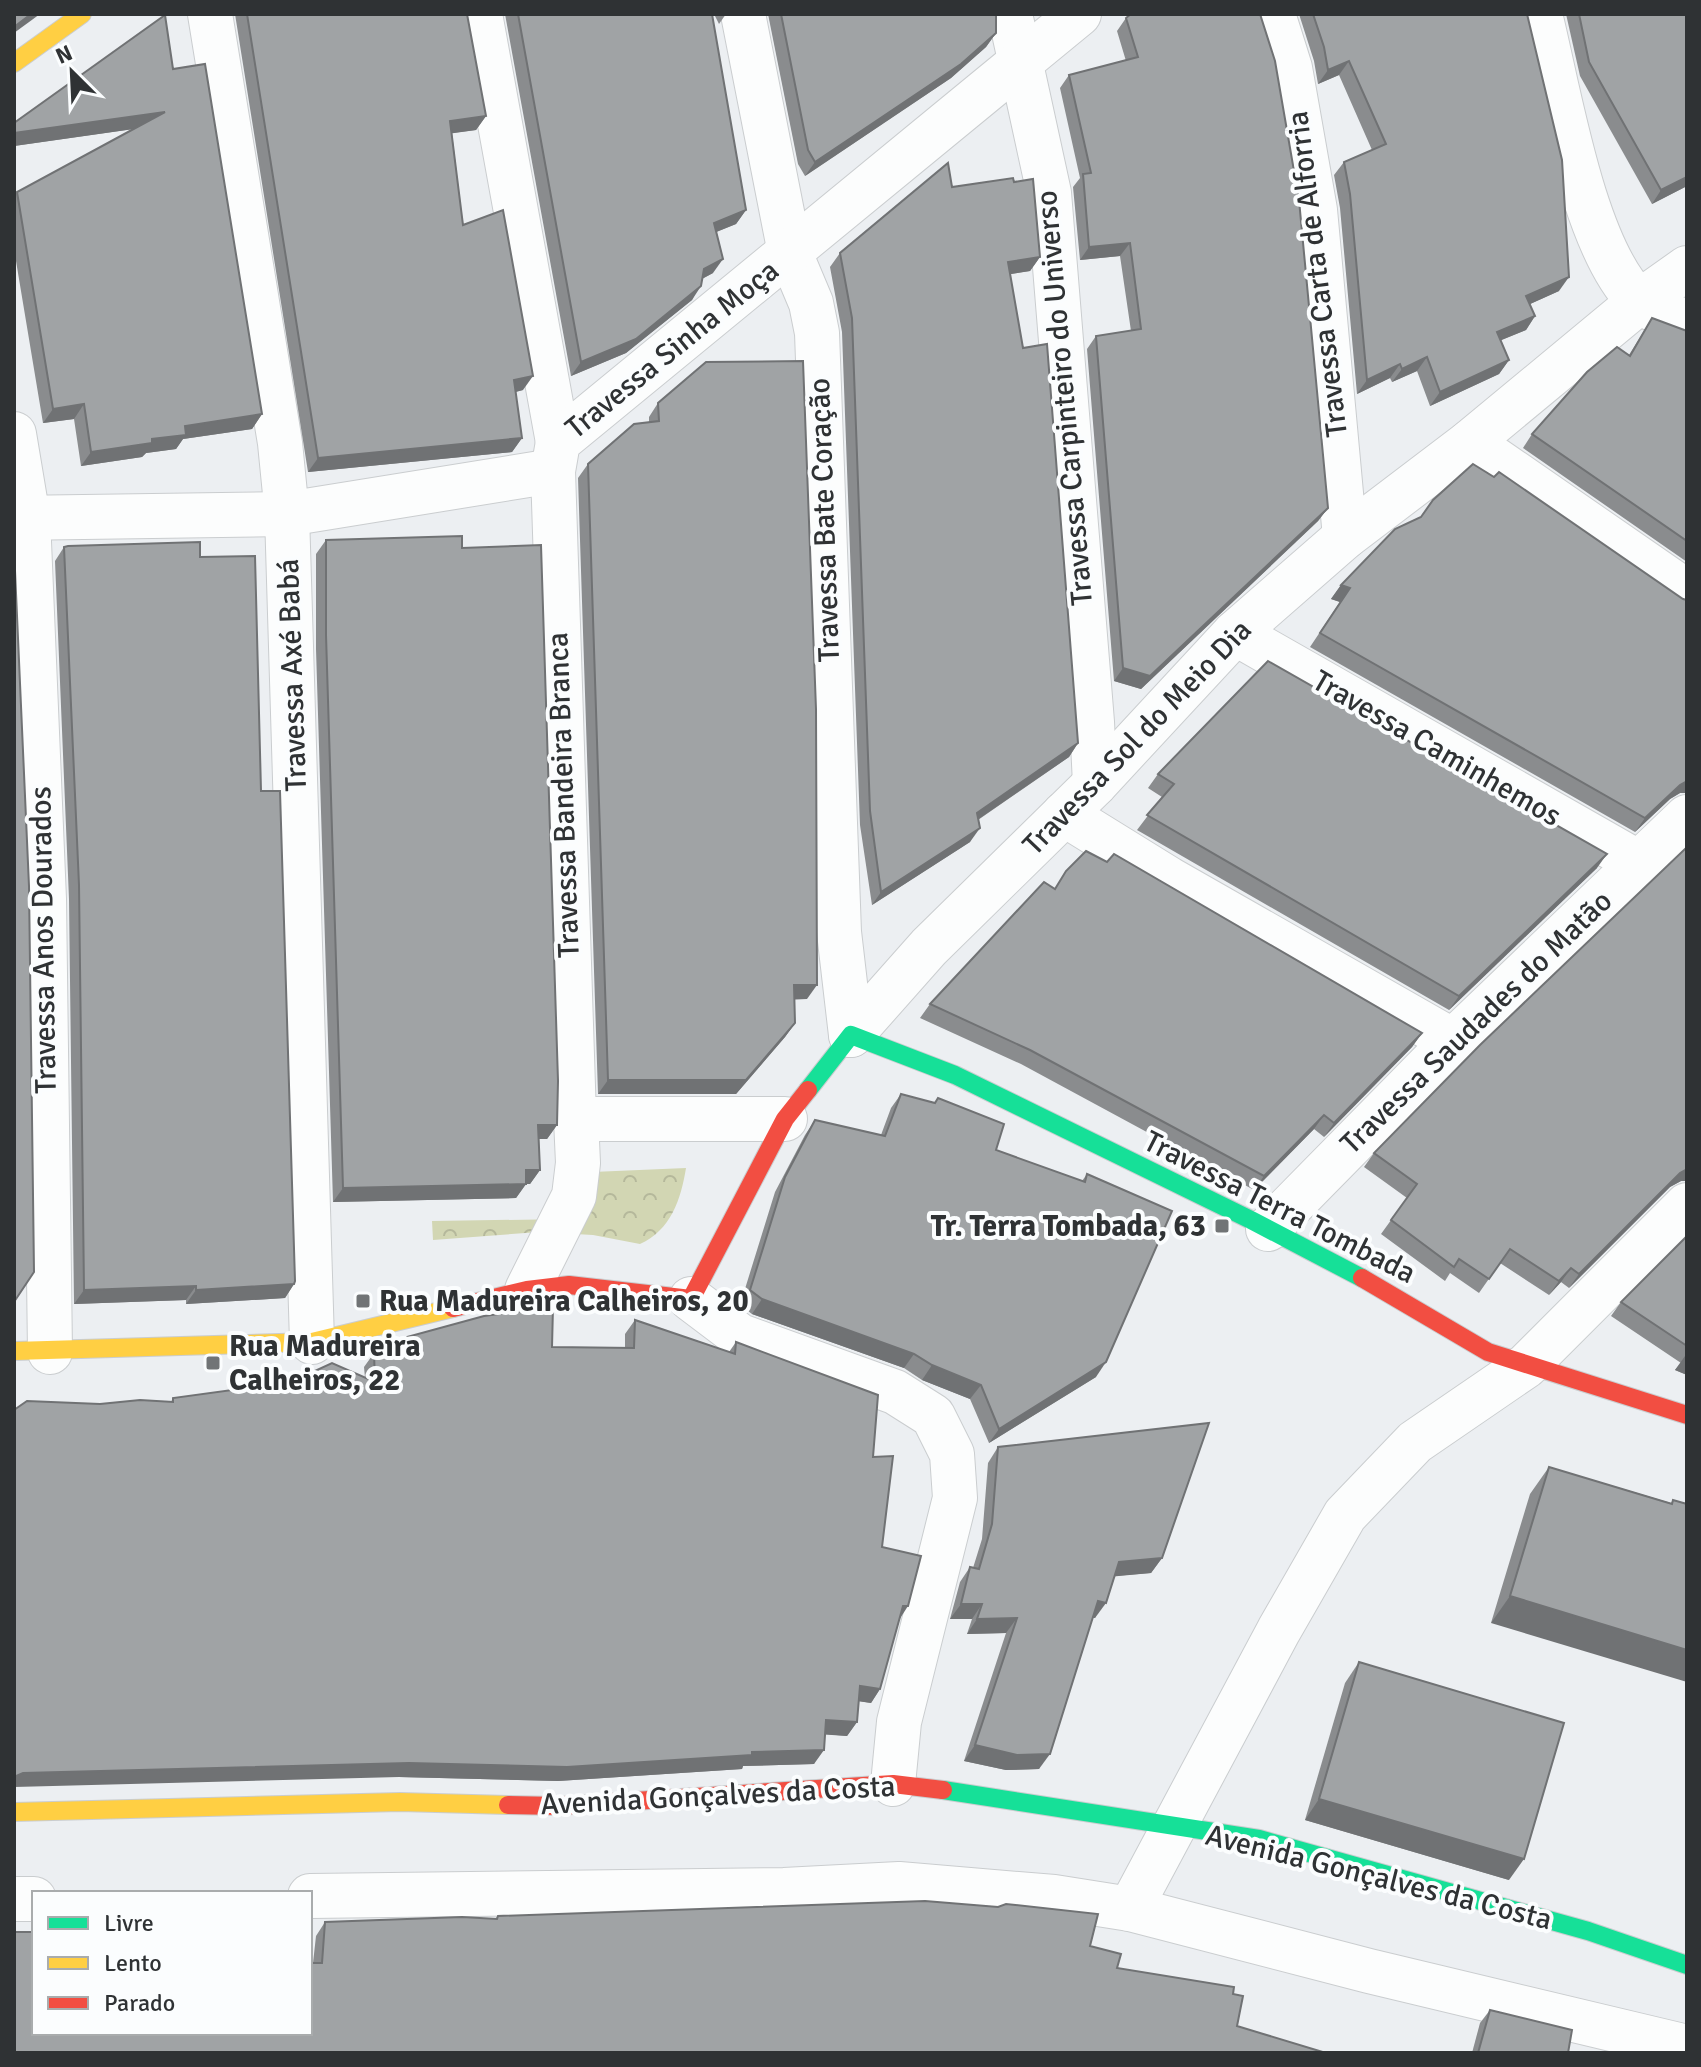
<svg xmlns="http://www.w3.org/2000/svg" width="1701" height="2067" viewBox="0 0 1701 2067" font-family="Signika,sans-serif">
<defs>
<pattern id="park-crowns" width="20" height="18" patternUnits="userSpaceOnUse" patternTransform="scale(2)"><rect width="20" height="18" fill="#d2d6b3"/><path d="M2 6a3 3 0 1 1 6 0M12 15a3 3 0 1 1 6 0" fill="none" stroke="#b5b89b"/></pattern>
</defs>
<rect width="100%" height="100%" fill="#eceff2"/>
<path fill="url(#park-crowns)" d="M 686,1168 C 681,1199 671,1230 640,1244 L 593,1235 L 539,1232 L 433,1240 L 432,1221 L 569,1219 L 569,1173 Z"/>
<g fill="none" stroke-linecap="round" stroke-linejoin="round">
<g stroke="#cacdcf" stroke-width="46">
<g id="street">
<path d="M 210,14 L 280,443 L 287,514 L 312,1342"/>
<path d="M 480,14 L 558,442"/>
<path d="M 743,14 L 790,253 L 811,303 L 817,333 L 839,932 L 851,1035"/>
<path d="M 1010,14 L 1049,193 L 1092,722 L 1095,784"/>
<path d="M 1273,14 L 1290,68 L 1315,210 L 1345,537"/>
<path d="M 1540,14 C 1559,90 1583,245 1637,299 C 1648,310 1672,316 1687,322"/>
<path d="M 14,434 L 28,518 L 44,899 L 50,1352"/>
<path d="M 1470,442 L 1687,592"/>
<path d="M 14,518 L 287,514 L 553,471"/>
<path d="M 1235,633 L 1639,863"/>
<path d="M 1064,814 L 1169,879 L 1453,1041"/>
<path d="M 851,1035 L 929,947 L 1095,784 L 1235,633 L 1345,537 L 1470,442 L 1639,302 L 1687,268"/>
<path d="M 785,1119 L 576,1119 L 574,1117 L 553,471 L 558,442 L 1079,14"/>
<path d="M 1268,1229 L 1453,1041 L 1687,817"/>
<path d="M 527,1290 L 574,1196 L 578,1163 L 576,1119"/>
<path d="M 691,1299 L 740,1336 L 895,1392 L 933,1416 L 952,1454 L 955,1498 L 899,1722 L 893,1784"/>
<path d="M 310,1896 L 784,1890 L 899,1884 L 1054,1897 L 1130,1909 L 1369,1971 L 1687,2047"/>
<path d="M 14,1899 L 34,1899"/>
<path d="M 1130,1909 L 1279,1630 L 1345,1515 L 1415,1442 L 1526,1366 L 1687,1205"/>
</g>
</g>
<g stroke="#cacdcf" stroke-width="20">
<g id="fast">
<path d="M 808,1090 L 851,1035 L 955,1075 L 1251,1220 L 1362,1278"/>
<path d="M 943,1790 L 1259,1839 L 1588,1931 L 1687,1965"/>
</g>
</g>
<g stroke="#cacdcf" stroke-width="20">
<g id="slow">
<path d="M 14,63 L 82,14"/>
<path d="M 14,1351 L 312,1342 L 453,1308"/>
<path d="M 14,1812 L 400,1802 L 508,1805"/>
</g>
</g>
<g stroke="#cacdcf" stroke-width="20">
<g id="jam">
<path d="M 1362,1278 L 1488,1352 L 1687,1415"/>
<path d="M 453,1308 L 527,1290 L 569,1285 L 691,1299 L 785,1119 L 808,1090"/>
<path d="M 508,1805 L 558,1806 L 893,1784 L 943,1790"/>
</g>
</g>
<use href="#street" stroke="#fcfdfd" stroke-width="44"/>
<use href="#fast" stroke="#16e098" stroke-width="18"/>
<use href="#slow" stroke="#ffcf43" stroke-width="18"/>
<use href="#jam" stroke="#f24e42" stroke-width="18"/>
</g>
<g fill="#8a8c8e">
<path d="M 235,14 L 467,14 L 486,116 L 476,130 L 452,133 L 463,225 L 523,390 L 515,392 L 522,438 L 512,452 L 308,472 Z"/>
<path d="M 505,14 L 712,14 L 746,210 L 736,224 L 716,232 L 713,273 L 702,279 L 692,300 L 626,353 L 571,376 Z"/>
<path d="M 714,14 L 726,14 L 719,24 Z"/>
<path d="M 768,14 L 996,14 L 996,33 L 986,47 L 951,78 L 805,176 L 798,164 Z"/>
<path d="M 1299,14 L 1527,14 L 1559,291 L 1530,304 L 1535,316 L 1526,330 L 1501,340 L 1509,360 L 1499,374 L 1430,406 L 1417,371 L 1392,382 L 1390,378 L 1357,394 L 1340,208 L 1334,175 L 1344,162 L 1372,150 L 1339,75 L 1318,84 L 1314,61 Z"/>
<path d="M 1566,14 L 1687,14 L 1687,186 L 1652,204 L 1580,76 Z"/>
<path d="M 1126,18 L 1328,508 L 1318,521 L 1141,689 L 1114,681 L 1087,349 L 1096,336 L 1131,331 L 1120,256 L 1080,260 L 1073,187 L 1080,178 L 1060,88 L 1069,75 L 1126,61 L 1117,31 Z"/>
<path d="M 173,69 L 262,414 L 252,429 L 183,439 L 176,449 L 146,453 L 142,457 L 81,466 L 74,419 L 43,423 L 14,249 L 14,196 L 17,192 L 133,129 L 14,146 L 14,123 Z"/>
<path d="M 952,187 L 1040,257 L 1030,271 L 1010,274 L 1078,743 L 1069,757 L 978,820 L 970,842 L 872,905 L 860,825 L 842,332 L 830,267 L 840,253 Z"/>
<path d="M 1652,318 L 1687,331 L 1687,562 L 1523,448 L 1532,434 L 1629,355 Z"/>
<path d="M 658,403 L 807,999 L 794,999 L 795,1023 L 785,1037 L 736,1094 L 598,1094 L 578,478 L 588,464 L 649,423 L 649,417 Z"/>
<path d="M 326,540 L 462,548 L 557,1125 L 547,1139 L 539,1139 L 540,1170 L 530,1184 L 526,1184 L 516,1198 L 333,1202 L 316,649 L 316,554 Z"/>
<path d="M 64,547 L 200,557 L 261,791 L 294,1284 L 285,1298 L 186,1304 L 186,1300 L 74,1304 L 69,899 L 55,561 Z"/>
<path d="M 1341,585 L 1680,793 L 1670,799 L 1635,832 L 1310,647 L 1340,602 L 1331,599 Z"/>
<path d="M 1158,774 L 1597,868 L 1449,1010 L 1137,830 L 1162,797 L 1148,788 Z"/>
<path d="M 1054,888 L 1422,1033 L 1412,1047 L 1324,1137 L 1314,1129 L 1254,1190 L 1021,1064 L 920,1018 L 930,1004 Z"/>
<path d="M 901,1094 L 934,1103 L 938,1098 L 996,1150 L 1082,1181 L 1087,1174 L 1096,1377 L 989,1443 L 970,1399 L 922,1380 L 904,1368 L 752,1314 L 740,1305 L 775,1192 L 805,1135 L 815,1120 L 881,1135 L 891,1108 Z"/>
<path d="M 1374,1153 L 1687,1181 L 1681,1181 L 1670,1187 L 1569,1288 L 1561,1282 L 1549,1295 L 1500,1263 L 1479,1293 L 1450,1273 L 1445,1281 L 1381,1234 L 1407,1198 L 1364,1167 Z"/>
<path d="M 1687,1236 L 1687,1375 L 1675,1370 L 1681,1363 L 1611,1316 L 1621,1302 Z"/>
<path d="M 635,1320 L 729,1352 L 736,1342 L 873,1457 L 882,1547 L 900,1618 L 880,1689 L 871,1703 L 859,1701 L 857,1722 L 847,1736 L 825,1734 L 814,1764 L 743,1766 L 742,1769 L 558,1781 L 399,1777 L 100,1404 L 171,1402 L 173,1398 L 365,1378 L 364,1367 L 374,1353 L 400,1347 L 407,1337 L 552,1347 L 625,1348 L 625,1334 Z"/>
<path d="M 998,1447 L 1162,1558 L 1151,1573 L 1114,1576 L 1095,1618 L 1092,1618 L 1039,1769 L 1006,1770 L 964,1761 L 1006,1633 L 967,1634 L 972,1619 L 950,1619 L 960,1582 L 970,1567 L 973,1568 L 982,1539 L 988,1463 Z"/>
<path d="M 1549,1467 L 1671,1503 L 1673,1500 L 1687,1504 L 1491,1623 L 1530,1494 Z"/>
<path d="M 1359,1662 L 1509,1880 L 1305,1820 L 1345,1683 Z"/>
<path d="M 498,1916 L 1090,1946 L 1117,1968 L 1233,1994 L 1237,2026 L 34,2033 L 313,1963 L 316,1936 L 325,1922 L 495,1919 Z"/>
<path d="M 1490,2010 L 1568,2053 L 1472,2053 L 1480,2023 Z"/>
</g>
<g fill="#707274">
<path d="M 31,14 L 40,14 L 14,33 L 14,27 Z"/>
<path d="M 996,33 L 986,47 L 951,78 L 805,176 L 815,162 Z"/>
<path d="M 1349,61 L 1339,75 L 1318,84 L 1328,70 Z"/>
<path d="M 165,112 L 155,126 L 14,146 L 14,133 Z"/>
<path d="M 486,116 L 476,130 L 440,135 L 450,121 Z"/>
<path d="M 1687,177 L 1687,186 L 1652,204 L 1661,190 Z"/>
<path d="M 746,210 L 736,224 L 704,237 L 714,223 Z"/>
<path d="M 1130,243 L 1120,256 L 1080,260 L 1089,247 Z"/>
<path d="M 1040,257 L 1030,271 L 998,276 L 1008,262 Z"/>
<path d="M 723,259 L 713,273 L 694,283 L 704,269 Z"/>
<path d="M 1569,277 L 1559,291 L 1517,310 L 1526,296 Z"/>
<path d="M 701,286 L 692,300 L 626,353 L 571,376 L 581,362 Z"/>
<path d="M 1535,316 L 1526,330 L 1487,346 L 1497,332 Z"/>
<path d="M 1427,357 L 1417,371 L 1392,382 L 1402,369 Z"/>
<path d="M 1509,360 L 1499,374 L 1430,406 L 1440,392 Z"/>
<path d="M 1400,364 L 1390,378 L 1357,394 L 1367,380 Z"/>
<path d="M 533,376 L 523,390 L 504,395 L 514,380 Z"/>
<path d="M 84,404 L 74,419 L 43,423 L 53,409 Z"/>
<path d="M 262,414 L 252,429 L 183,439 L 176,449 L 146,453 L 142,457 L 81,466 L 91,452 L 152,439 L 185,426 Z"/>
<path d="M 522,438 L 512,452 L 308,472 L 318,458 Z"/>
<path d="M 1328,508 L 1318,521 L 1141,689 L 1114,681 L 1123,668 Z"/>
<path d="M 1341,585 L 1350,588 L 1340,602 L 1331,599 Z"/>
<path d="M 1078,743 L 1069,757 L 967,827 L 977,813 Z"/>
<path d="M 1687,781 L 1687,793 L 1680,793 L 1670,799 L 1635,832 L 1645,818 L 1680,785 Z"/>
<path d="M 980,828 L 970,842 L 872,905 L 881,892 Z"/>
<path d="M 1607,854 L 1597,868 L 1449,1010 L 1459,996 Z"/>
<path d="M 794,985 L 817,985 L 807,999 L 784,1000 Z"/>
<path d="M 795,1023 L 785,1037 L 736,1094 L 598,1094 L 608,1080 Z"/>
<path d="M 1422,1033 L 1412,1047 L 1324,1137 L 1334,1123 Z"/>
<path d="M 1324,1115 L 1314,1129 L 1254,1190 L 1264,1176 Z"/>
<path d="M 538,1125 L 557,1125 L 547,1139 L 529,1139 Z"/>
<path d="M 1687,1169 L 1687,1181 L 1681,1181 L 1670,1187 L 1569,1288 L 1579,1274 L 1680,1173 Z"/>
<path d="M 526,1170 L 540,1170 L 530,1184 L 516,1184 Z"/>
<path d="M 526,1184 L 516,1198 L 333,1202 L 343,1188 Z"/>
<path d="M 1571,1268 L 1561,1282 L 1549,1295 L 1559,1281 Z"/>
<path d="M 294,1284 L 285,1298 L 186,1304 L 196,1290 Z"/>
<path d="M 196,1286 L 186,1300 L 74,1304 L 84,1290 Z"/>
<path d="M 762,1299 L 914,1354 L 904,1368 L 752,1314 Z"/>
<path d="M 1685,1356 L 1687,1357 L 1687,1375 L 1675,1370 Z"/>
<path d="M 1106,1362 L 1096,1377 L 989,1443 L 999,1429 Z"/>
<path d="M 932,1365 L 981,1385 L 970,1399 L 922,1380 Z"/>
<path d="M 1162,1558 L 1151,1573 L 1108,1577 L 1119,1562 Z"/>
<path d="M 1510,1596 L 1687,1650 L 1687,1682 L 1491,1623 Z"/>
<path d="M 1098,1601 L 1106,1603 L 1095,1618 L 1087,1616 Z"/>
<path d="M 961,1604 L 982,1604 L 972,1619 L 950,1619 Z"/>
<path d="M 903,1606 L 908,1606 L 899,1620 Z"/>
<path d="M 1017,1618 L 1006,1633 L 967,1634 L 977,1619 Z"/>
<path d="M 860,1686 L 880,1689 L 871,1703 L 850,1700 Z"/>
<path d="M 826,1720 L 857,1722 L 847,1736 L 817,1734 Z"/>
<path d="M 975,1745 L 1050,1754 L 1039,1769 L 1006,1770 L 964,1761 Z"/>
<path d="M 824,1750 L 814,1764 L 743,1766 L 742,1769 L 558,1781 L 399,1777 L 14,1787 L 14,1777 L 23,1773 Z"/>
<path d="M 1319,1799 L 1524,1859 L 1509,1880 L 1305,1820 Z"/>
</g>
<g fill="#a0a3a5" stroke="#707274" stroke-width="2">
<path d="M 14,14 L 31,14 L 14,27 Z"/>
<path d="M 247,14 L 467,14 L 486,116 L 450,121 L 463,225 L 503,210 L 533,376 L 514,380 L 522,438 L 318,458 Z"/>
<path d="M 518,14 L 712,14 L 746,210 L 714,223 L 723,259 L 704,269 L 701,286 L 636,339 L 581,362 Z"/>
<path d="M 781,14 L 996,14 L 996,33 L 961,64 L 815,162 L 808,150 Z"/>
<path d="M 1131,14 L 1260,14 L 1275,61 L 1299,200 L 1328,508 L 1150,676 L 1123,668 L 1096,336 L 1141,329 L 1130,243 L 1089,247 L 1083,174 L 1091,173 L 1069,75 L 1138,57 L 1126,18 Z"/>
<path d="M 1313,14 L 1527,14 L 1562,160 L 1569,277 L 1526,296 L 1535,316 L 1497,332 L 1509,360 L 1440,392 L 1427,357 L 1402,369 L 1400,364 L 1367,380 L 1350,194 L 1344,162 L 1386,144 L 1349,61 L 1328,70 L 1324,47 Z"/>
<path d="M 1579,14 L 1687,14 L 1687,177 L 1661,190 L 1589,62 Z"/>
<path d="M 165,15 L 173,69 L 205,64 L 262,414 L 185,426 L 186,435 L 152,439 L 152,443 L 91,452 L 84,404 L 53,409 L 17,192 L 165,112 L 14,133 L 14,123 Z"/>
<path d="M 948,163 L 952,187 L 1013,178 L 1014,182 L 1033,179 L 1040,257 L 1008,262 L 1023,348 L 1047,344 L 1078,743 L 977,813 L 980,828 L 881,892 L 870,811 L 852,318 L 840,253 Z"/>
<path d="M 1652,318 L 1687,331 L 1687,541 L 1532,434 L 1587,372 L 1617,347 L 1630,356 Z"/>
<path d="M 803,361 L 816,709 L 817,985 L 794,985 L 795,1023 L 746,1080 L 608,1080 L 588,464 L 634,424 L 659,421 L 658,403 L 706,362 Z"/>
<path d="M 1473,464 L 1494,477 L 1499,472 L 1683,599 L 1687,600 L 1687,781 L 1680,785 L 1645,818 L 1320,633 L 1350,588 L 1341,585 L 1395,529 L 1421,517 L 1433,500 Z"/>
<path d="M 462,536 L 462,548 L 541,545 L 558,1081 L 557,1125 L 538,1125 L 540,1170 L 526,1170 L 526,1184 L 343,1188 L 326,635 L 326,540 Z"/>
<path d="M 200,542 L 200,557 L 255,556 L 261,791 L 280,791 L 295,1281 L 294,1284 L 196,1290 L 196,1286 L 84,1290 L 79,885 L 64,547 L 68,546 Z"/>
<path d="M 14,548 L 29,886 L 34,1272 L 14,1302 Z"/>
<path d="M 1268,661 L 1607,854 L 1459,996 L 1147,815 L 1174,784 L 1158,774 Z"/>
<path d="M 1687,847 L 1687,1169 L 1680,1173 L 1579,1274 L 1571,1268 L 1559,1281 L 1510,1249 L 1489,1279 L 1459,1259 L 1454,1267 L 1391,1220 L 1417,1184 L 1374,1153 L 1480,1045 Z"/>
<path d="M 1086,851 L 1107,862 L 1114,854 L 1422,1033 L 1334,1123 L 1324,1115 L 1264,1176 L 1030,1050 L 930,1004 L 1044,882 L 1055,889 L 1066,871 Z"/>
<path d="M 901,1094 L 935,1103 L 938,1098 L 1004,1124 L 996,1150 L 1085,1182 L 1087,1174 L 1172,1211 L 1106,1362 L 999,1429 L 981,1385 L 932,1365 L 914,1354 L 762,1299 L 750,1290 L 785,1177 L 815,1120 L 885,1136 Z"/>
<path d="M 1687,1236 L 1687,1346 L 1621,1302 Z"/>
<path d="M 553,1307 L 552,1347 L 634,1348 L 635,1320 L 735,1354 L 736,1342 L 878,1395 L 873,1457 L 893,1456 L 882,1547 L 921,1556 L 908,1606 L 903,1606 L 880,1689 L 860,1686 L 857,1722 L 826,1720 L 824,1750 L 752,1752 L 752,1755 L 567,1767 L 409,1763 L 23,1773 L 14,1777 L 14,1410 L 27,1401 L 100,1404 L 140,1400 L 173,1402 L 173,1398 L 291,1382 L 332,1363 L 375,1382 L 374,1353 L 407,1345 L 407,1337 L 484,1316 Z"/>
<path d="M 1209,1423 L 1162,1558 L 1119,1562 L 1106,1603 L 1098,1601 L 1050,1754 L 1017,1755 L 975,1745 L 1017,1618 L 977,1619 L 982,1604 L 961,1604 L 970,1567 L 979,1569 L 992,1524 L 998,1447 Z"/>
<path d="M 1549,1467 L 1672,1504 L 1673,1500 L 1687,1504 L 1687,1650 L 1510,1596 Z"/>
<path d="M 1359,1662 L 1564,1723 L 1524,1859 L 1319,1799 Z"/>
<path d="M 925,1901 L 998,1907 L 1006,1904 L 1098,1914 L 1090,1946 L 1121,1954 L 1117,1968 L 1234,1987 L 1233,1994 L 1243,1996 L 1237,2026 L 1326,2053 L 14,2053 L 14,1932 L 34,1932 L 34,2033 L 310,2033 L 310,1963 L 322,1963 L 325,1922 L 462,1917 L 497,1919 L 498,1916 Z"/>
<path d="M 1490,2010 L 1572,2030 L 1568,2053 L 1478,2053 Z"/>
</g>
<g fill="#717476" stroke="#fbfdfe" stroke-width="3">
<rect x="1214" y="1218" width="16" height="16" rx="4"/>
<rect x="355" y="1293" width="16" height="16" rx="4"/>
<rect x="205" y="1355" width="16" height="16" rx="4"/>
</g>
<g text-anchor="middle" stroke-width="8" stroke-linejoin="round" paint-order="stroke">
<g font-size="30" fill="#2f3234" stroke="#fbfdfe">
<text transform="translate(1317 274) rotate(-97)" y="10">Travessa Carta de Alforria</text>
<text transform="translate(672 349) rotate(-39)" y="10">Travessa Sinha Moça</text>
<text transform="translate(1064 398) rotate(-95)" y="10">Travessa Carpinteiro do Universo</text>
<text transform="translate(824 520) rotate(-92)" y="10">Travessa Bate Coração</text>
<text transform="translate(292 675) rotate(-92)" y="10">Travessa Axé Babá</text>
<text transform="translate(1137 737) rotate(-46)" y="10">Travessa Sol do Meio Dia</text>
<text transform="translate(1437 748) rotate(30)" y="10">Travessa Caminhemos</text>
<text transform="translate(563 795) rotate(-92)" y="10">Travessa Bandeira Branca</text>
<text transform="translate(43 940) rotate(-91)" y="10">Travessa Anos Dourados</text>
<text transform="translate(1476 1022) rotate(-44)" y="10">Travessa Saudades do Matão</text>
<text transform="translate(1280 1207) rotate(27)" y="10">Travessa Terra Tombada</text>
<text transform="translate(718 1795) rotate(-3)" y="10">Avenida Gonçalves da Costa</text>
<text transform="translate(1379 1877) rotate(14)" y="10">Avenida Gonçalves da Costa</text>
</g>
<g font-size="30" font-weight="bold" fill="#2f3234" stroke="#fbfdfe" text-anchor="start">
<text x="1206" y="1236" text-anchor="end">Tr. Terra Tombada, 63</text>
<text x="379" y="1311">Rua Madureira Calheiros, 20</text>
<text x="229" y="1356">Rua Madureira<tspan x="229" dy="34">Calheiros, 22</tspan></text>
</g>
</g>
<rect width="1701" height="2067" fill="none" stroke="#2f3234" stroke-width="32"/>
<rect x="32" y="1891" width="280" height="144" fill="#fbfdfe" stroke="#a9acad" stroke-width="2"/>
<rect x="48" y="1917" width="40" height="12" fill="#16e098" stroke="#a9acad" stroke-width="2"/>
<text x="104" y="1931" font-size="24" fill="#2f3234">Livre</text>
<rect x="48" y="1957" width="40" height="12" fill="#ffcf43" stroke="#a9acad" stroke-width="2"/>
<text x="104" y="1971" font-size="24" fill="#2f3234">Lento</text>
<rect x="48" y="1997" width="40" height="12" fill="#f24e42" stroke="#a9acad" stroke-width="2"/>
<text x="104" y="2011" font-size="24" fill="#2f3234">Parado</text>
<g transform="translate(72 72) rotate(336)" stroke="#fbfdfe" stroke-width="6" paint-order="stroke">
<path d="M0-6L14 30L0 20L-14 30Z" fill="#2f3234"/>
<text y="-12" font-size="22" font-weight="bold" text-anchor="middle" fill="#2f3234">N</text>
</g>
</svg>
